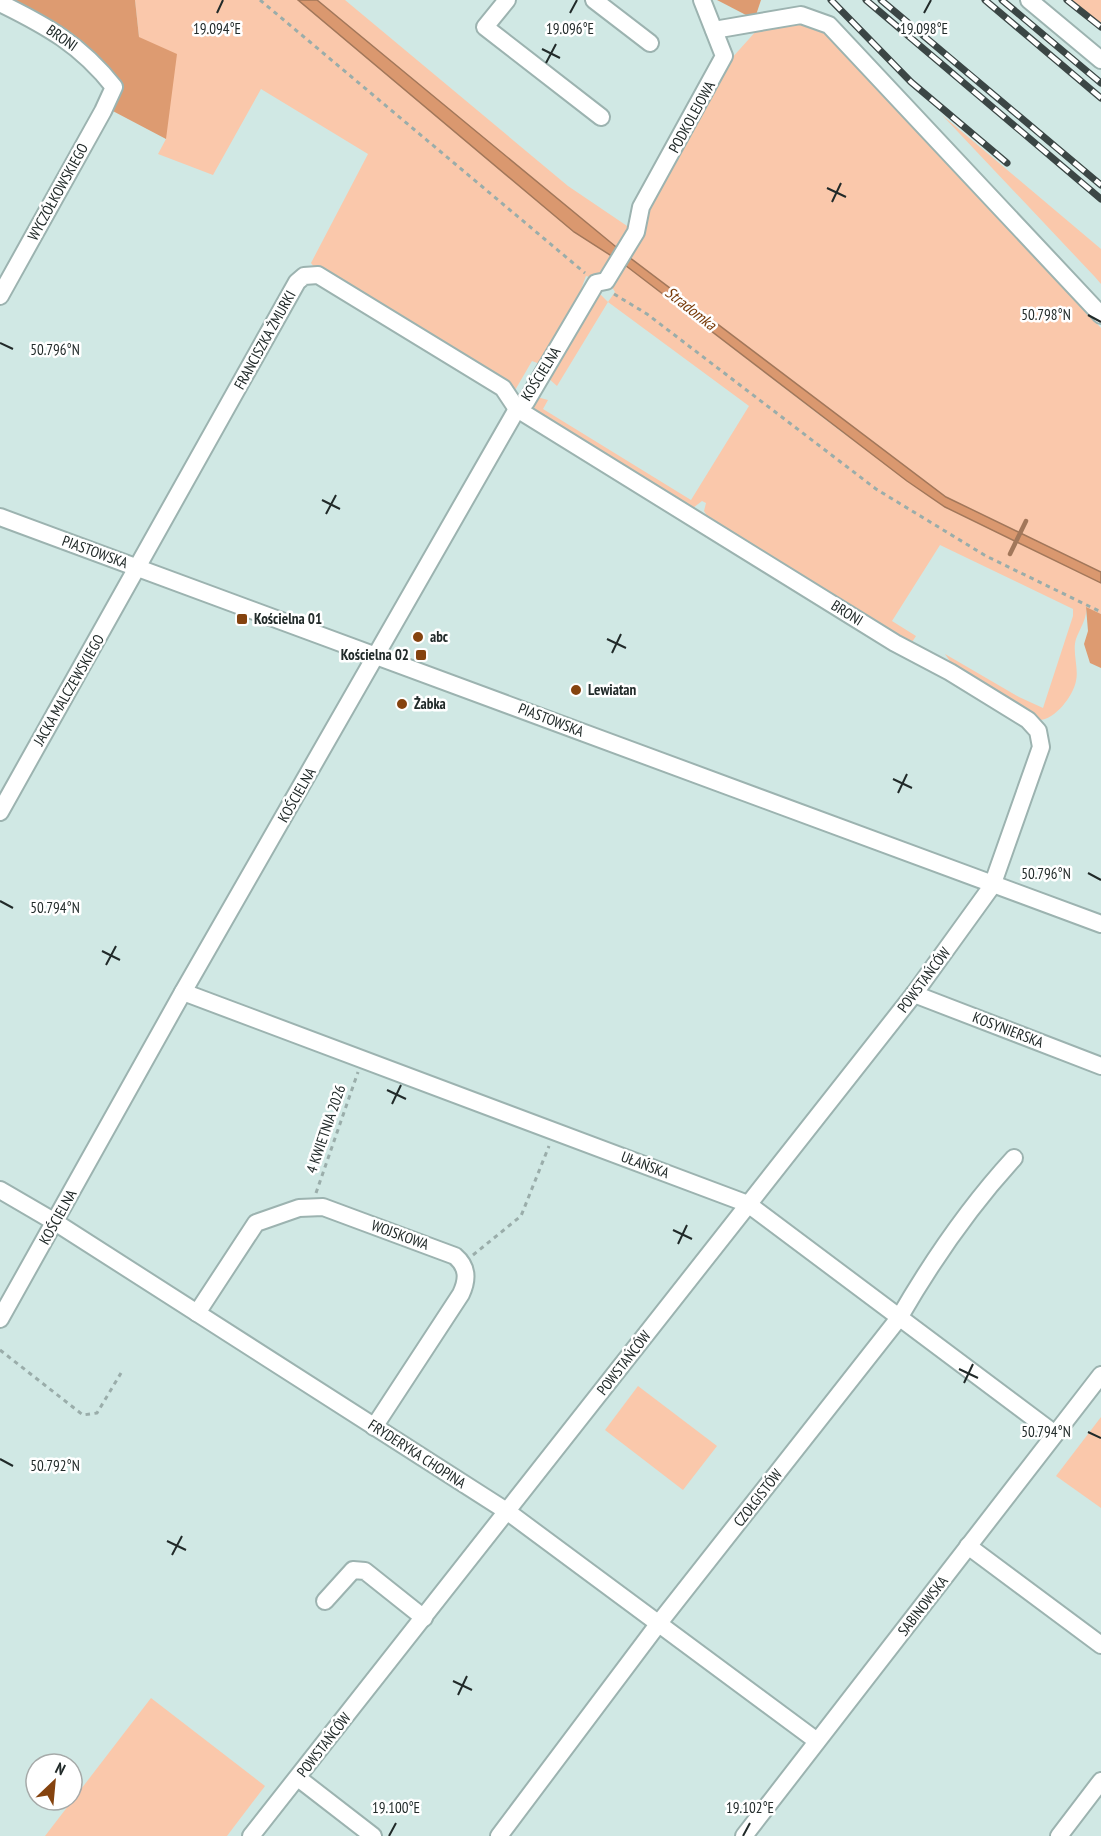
<svg xmlns="http://www.w3.org/2000/svg" width="1101" height="1836" viewBox="0 0 1101 1836" font-family="'PT Sans Narrow',sans-serif">
<rect width="100%" height="100%" fill="#d0e8e4"/>
<g fill="#fac8ab">
<path d="M 135,0 L 345,0 L 568,186 L 633,230 L 606,276 L 592,278 L 586,276 L 576,303 L 540,364 L 532,361 L 514,392 L 315,268 L 311,263 L 368,154 L 261,89 L 213,175 L 158,154 L 166,139 L 139,37 Z"/>
<path d="M 1071,0 L 1101,0 L 1101,25 Z"/>
<path d="M 794,20 L 822,28 L 1101,328 L 1101,572 L 946,497 L 626,255 L 642,210 L 731,59 L 757,30 Z"/>
<path d="M 942,115 L 1101,249 L 1101,284 L 1095,277 Z"/>
<path d="M 621,262 L 839,430 L 945,507 L 1101,582 L 1101,614 L 1086,608 C 1087,619 1080,628 1076,639 C 1072,652 1079,668 1076,681 C 1073,696 1055,720 1039,720 L 957,671 L 945,654 L 1019,697 L 1043,708 L 1073,616 L 1073,609 L 940,545 L 892,621 L 916,636 L 912,642 L 898,639 L 709,519 L 704,511 L 706,503 L 702,501 L 693,508 L 690,506 L 538,414 L 532,405 L 537,397 L 548,400 L 543,409 L 691,500 L 749,406 L 608,302 L 557,386 L 548,378 L 600,294 L 608,302 L 615,292 L 609,282 Z"/>
<path d="M 638,1386 L 717,1446 L 683,1490 L 605,1430 Z"/>
<path d="M 1101,1417 L 1101,1508 L 1056,1476 Z"/>
<path d="M 151,1698 L 265,1786 L 227,1836 L 45,1836 Z"/>
</g>
<g fill="#dd9b71">
<path d="M 0,0 L 135,0 L 139,37 L 177,54 L 166,139 L 109,109 L 119,84 Z"/>
<path d="M 717,0 L 761,0 L 756,15 L 746,15 Z"/>
<path d="M 1086,607 L 1101,614 L 1101,668 L 1090,663 L 1084,644 L 1088,631 Z"/>
</g>
<path fill="#da986f" stroke="#a2775a" stroke-width="1.5" d="M 298,0 L 317,0 L 621,251 L 946,497 L 1101,572 L 1101,583 L 945,507 L 907,481 L 621,262 L 574,232 Z"/>
<g fill="none" stroke-linecap="round" stroke-linejoin="round">
<path stroke="#a2775a" stroke-width="4.5" d="M 1010,554 L 1026,521"/>
<g stroke="#9cb3b0" stroke-width="20">
<g id="minor">
<path d="M 507,0 L 485,27 L 601,117"/>
<path d="M 594,0 L 650,43"/>
<path d="M 1029,0 L 1101,60"/>
<path d="M 0,3 C 47,26 81,45 114,87 L 103,111 L 0,296"/>
<path d="M 714,30 L 801,15 L 829,25 L 1101,315"/>
<path d="M 0,517 L 1101,924"/>
<path d="M 0,812 L 297,282 L 304,276 L 318,275 L 503,388 L 517,409"/>
<path d="M 183,992 L 748,1204 L 1055,1434"/>
<path d="M 914,994 L 1101,1066"/>
<path d="M 0,1190 L 55,1222 L 508,1512 L 817,1741"/>
<path d="M 197,1313 L 256,1223 L 299,1208 L 323,1207 L 455,1256 C 468,1267 468,1279 461,1294 L 374,1427"/>
<path d="M 0,1319 L 183,992 L 517,409 L 526,402 L 596,283 L 606,281 L 636,232 L 641,207 L 724,56 L 702,0"/>
<path d="M 968,1546 L 1101,1645"/>
<path d="M 325,1601 L 353,1570 L 365,1571 L 424,1618"/>
<path d="M 298,1778 L 373,1836"/>
<path d="M 251,1836 L 914,994 L 992,886 L 1041,747 L 1038,731 L 1028,720 L 950,672 L 895,643 L 517,409"/>
<path d="M 499,1836 L 659,1623 L 899,1318 C 932,1261 969,1207 1014,1158"/>
<path d="M 744,1836 L 1101,1375"/>
<path d="M 1059,1836 L 1101,1781"/>
</g>
</g>
<g stroke="#9aadaa" stroke-width="3" stroke-dasharray="4.5 4.5" stroke-linecap="butt">
<path d="M 260,0 L 585,273"/>
<path d="M 614,294 L 647,314 L 876,489 L 986,556 L 1101,612"/>
<path d="M 316,1193 L 358,1072"/>
<path d="M 473,1255 L 521,1216 L 549,1146"/>
<path d="M 0,1350 L 83,1415 L 97,1413 L 121,1373"/>
</g>
<use href="#minor" stroke="#fff" stroke-width="16"/>
<g stroke="#3b4645" stroke-width="7">
<g id="rail">
<path d="M 831,0 L 911,82 L 1007,163"/>
<path d="M 866,0 L 1101,199"/>
<path d="M 881,0 L 1101,185"/>
<path d="M 985,0 L 1101,98"/>
<path d="M 1002,0 L 1101,83"/>
<path d="M 1067,0 L 1101,27"/>
</g>
</g>
<use href="#rail" stroke="#fff" stroke-width="4.5" stroke-dasharray="14" stroke-linecap="butt"/>
</g>
<path fill="none" stroke="#212a29" stroke-width="2" d="M 217,13 L 223,0M 570,13 L 577,0M 924,13 L 931,0M 542,49 L 560,58M 546,63 L 556,44M 827,188 L 846,197M 832,202 L 841,183M 1088,315 L 1101,322M 0,343 L 13,349M 322,500 L 340,509M 326,514 L 336,495M 607,639 L 626,648M 612,653 L 621,634M 893,779 L 912,788M 898,793 L 907,774M 1088,873 L 1101,880M 0,901 L 13,908M 102,951 L 120,960M 106,965 L 116,946M 387,1090 L 406,1099M 392,1104 L 401,1085M 673,1230 L 692,1239M 678,1244 L 687,1225M 959,1369 L 978,1378M 964,1383 L 973,1364M 1088,1432 L 1101,1438M 0,1459 L 13,1466M 167,1541 L 186,1550M 172,1555 L 182,1536M 453,1681 L 472,1690M 458,1695 L 467,1676M 389,1836 L 396,1823M 743,1836 L 750,1823"/>
<g fill="#85430f" stroke="#fff" stroke-width="2">
<rect x="236" y="613" width="12" height="12" rx="3"/>
<circle cx="418" cy="637" r="6"/>
<rect x="415" y="649" width="12" height="12" rx="3"/>
<circle cx="576" cy="690" r="6"/>
<circle cx="402" cy="704" r="6"/>
</g>
<g text-anchor="middle" stroke-width="5" stroke-linejoin="round" paint-order="stroke">
<g font-size="15" fill="#212a29" stroke="#fff">
<text transform="translate(62 38) rotate(35)" y="5">BRONI</text>
<text transform="translate(692 117) rotate(-61)" y="5">PODKOLEJOWA</text>
<text transform="translate(58 192) rotate(-61)" y="5">WYCZÓŁKOWSKIEGO</text>
<text transform="translate(265 340) rotate(-61)" y="5">FRANCISZKA ŻMURKI</text>
<text transform="translate(541 374) rotate(-58)" y="5">KOŚCIELNA</text>
<text transform="translate(95 552) rotate(20)" y="5">PIASTOWSKA</text>
<text transform="translate(847 613) rotate(32)" y="5">BRONI</text>
<text transform="translate(69 690) rotate(-60)" y="5">JACKA MALCZEWSKIEGO</text>
<text transform="translate(551 720) rotate(21)" y="5">PIASTOWSKA</text>
<text transform="translate(297 795) rotate(-60)" y="5">KOŚCIELNA</text>
<text transform="translate(924 980) rotate(-53)" y="5">POWSTAŃCÓW</text>
<text transform="translate(1008 1030) rotate(21)" y="5">KOSYNIERSKA</text>
<text transform="translate(326 1129) rotate(-71)" y="5">4 KWIETNIA 2026</text>
<text transform="translate(645 1165) rotate(21)" y="5">UŁAŃSKA</text>
<text transform="translate(58 1217) rotate(-61)" y="5">KOŚCIELNA</text>
<text transform="translate(400 1235) rotate(20)" y="5">WOJSKOWA</text>
<text transform="translate(624 1363) rotate(-52)" y="5">POWSTAŃCÓW</text>
<text transform="translate(417 1454) rotate(33)" y="5">FRYDERYKA CHOPINA</text>
<text transform="translate(758 1498) rotate(-52)" y="5">CZOŁGISTÓW</text>
<text transform="translate(923 1606) rotate(-52)" y="5">SABINOWSKA</text>
<text transform="translate(324 1745) rotate(-52)" y="5">POWSTAŃCÓW</text>
</g>
<g font-size="15" font-weight="bold" fill="#212a29" stroke="#fff" text-anchor="start">
<text x="254" y="624">Kościelna 01</text>
<text x="430" y="642">abc</text>
<text x="409" y="660" text-anchor="end">Kościelna 02</text>
<text x="588" y="695">Lewiatan</text>
<text x="414" y="709">Żabka</text>
</g>
<g font-size="16" font-style="italic" fill="#783b09" stroke="#fff">
<text transform="translate(691 308) rotate(38)" y="6">Stradomka</text>
</g>
</g>
<g font-size="15" text-anchor="middle" fill="#212a29" stroke="#fff" stroke-width="5" stroke-linejoin="round" paint-order="stroke">
<text x="217" y="34">19.094°E</text>
<text x="570" y="34">19.096°E</text>
<text x="924" y="34">19.098°E</text>
<text x="1046" y="320">50.798°N</text>
<text x="55" y="355">50.796°N</text>
<text x="1046" y="879">50.796°N</text>
<text x="55" y="913">50.794°N</text>
<text x="1046" y="1437">50.794°N</text>
<text x="55" y="1471">50.792°N</text>
<text x="396" y="1813">19.100°E</text>
<text x="750" y="1813">19.102°E</text>
</g>
<g transform="translate(54 1782) rotate(26)"><circle r="28" fill="#ffffff" stroke="#a6aaa9" stroke-width="1.5"/>
<path d="M0-4.5L10 22L0 15L-10 22Z" fill="#85430f"/>
<text y="-9" font-size="16" font-weight="bold" text-anchor="middle" fill="#212a29">N</text>
</g>
</svg>
